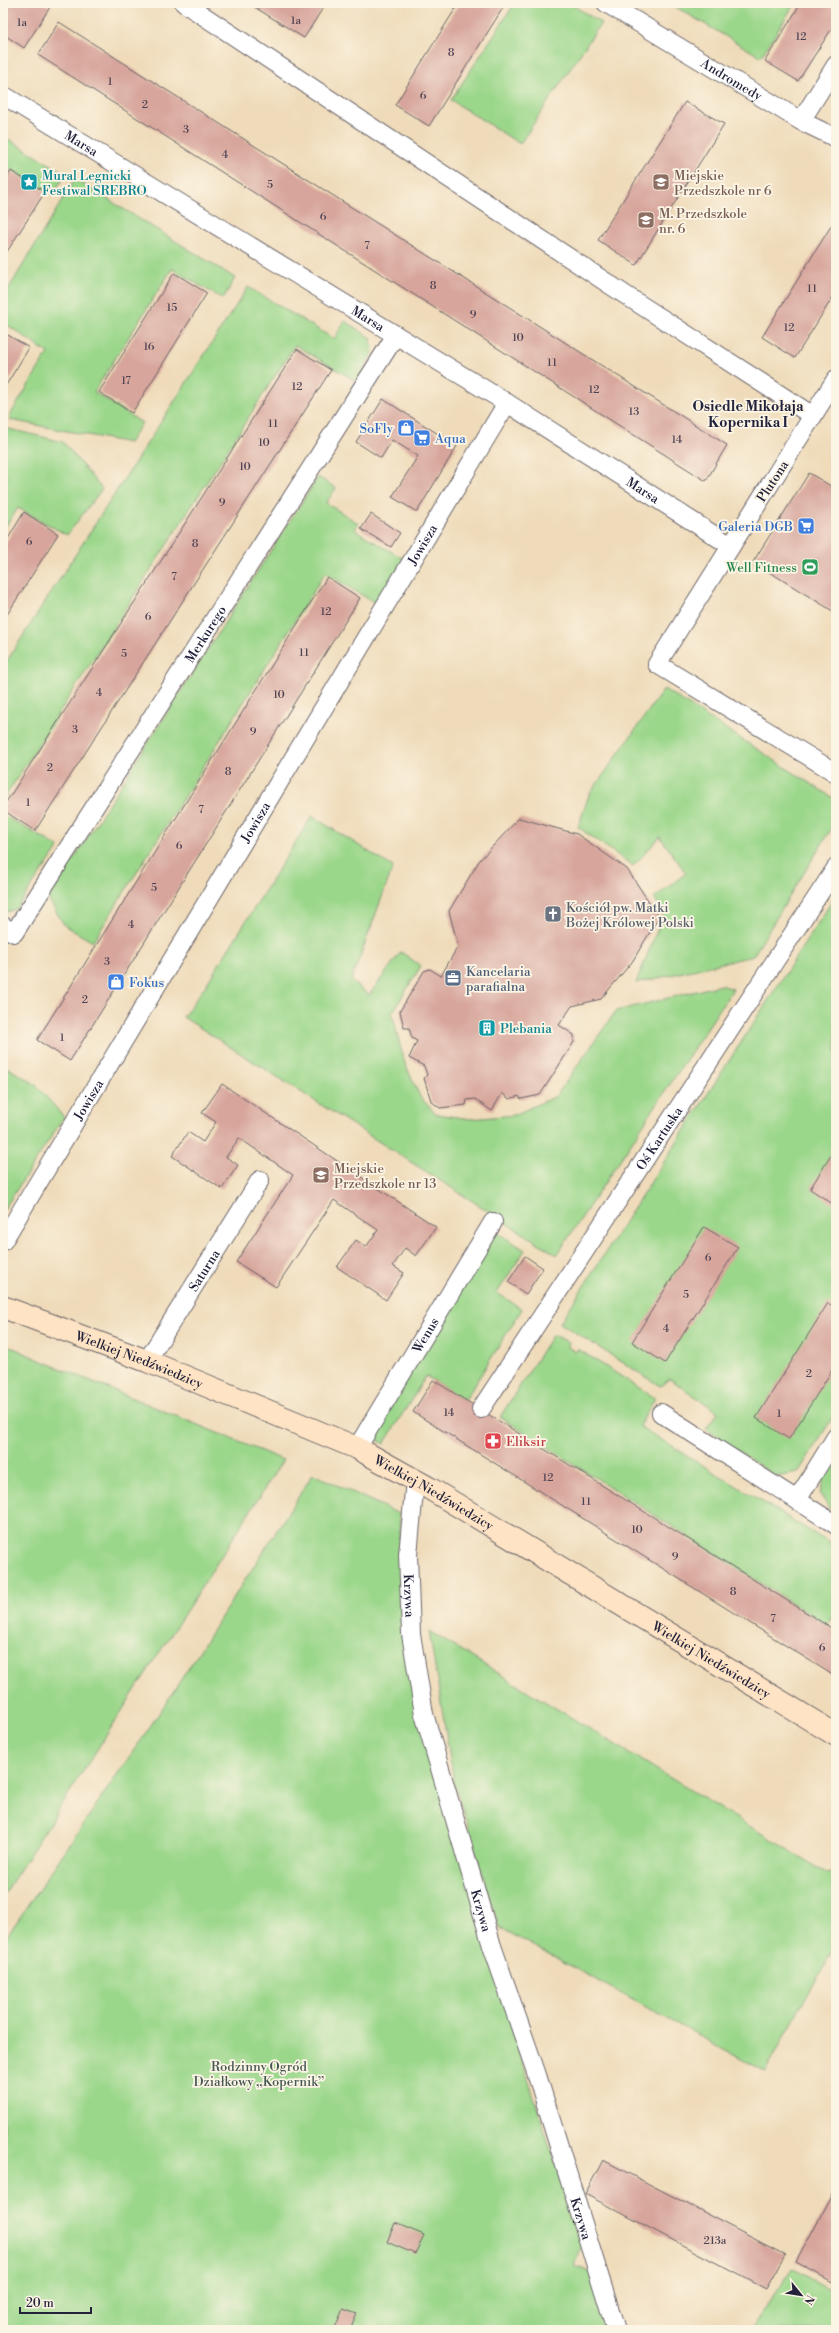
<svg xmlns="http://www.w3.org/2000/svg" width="839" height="2333" viewBox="0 0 839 2333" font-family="'Libre Bodoni',serif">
<rect width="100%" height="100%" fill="#fcf5e5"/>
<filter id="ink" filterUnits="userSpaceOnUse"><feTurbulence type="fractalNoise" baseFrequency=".025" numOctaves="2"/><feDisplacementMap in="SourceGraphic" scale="8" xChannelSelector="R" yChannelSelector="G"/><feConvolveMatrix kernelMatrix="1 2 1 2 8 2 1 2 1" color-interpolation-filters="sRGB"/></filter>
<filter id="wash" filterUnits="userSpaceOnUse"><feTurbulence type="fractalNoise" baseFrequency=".012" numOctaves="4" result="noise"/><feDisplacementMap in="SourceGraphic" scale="16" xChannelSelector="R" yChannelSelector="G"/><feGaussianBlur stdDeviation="0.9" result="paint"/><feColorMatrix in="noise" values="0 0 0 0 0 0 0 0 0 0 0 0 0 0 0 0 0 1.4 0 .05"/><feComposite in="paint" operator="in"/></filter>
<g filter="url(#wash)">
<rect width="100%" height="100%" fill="#efdbba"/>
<g fill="#9bd78b" stroke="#5e7c63">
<path d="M 515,3 L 569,3 L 601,23 L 520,144 L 451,100 Z"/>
<path d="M 669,3 L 795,3 L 761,57 Z"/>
<path d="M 3,136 L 66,174 L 53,194 L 8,168 L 3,175 Z"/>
<path d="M 75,179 L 235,278 L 223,299 L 172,269 L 94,392 L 142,423 L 129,443 L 10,420 L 9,417 L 48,353 L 3,322 L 3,298 Z"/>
<path d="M 248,287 L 334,339 L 345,321 L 371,338 L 373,353 L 356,381 L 295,345 L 3,800 L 3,667 Z"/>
<path d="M 5,428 L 63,442 L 102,489 L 67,535 L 18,508 L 3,530 L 3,432 Z"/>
<path d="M 318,477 L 336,488 L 326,503 L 358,523 L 355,530 L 404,559 L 377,604 L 325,573 L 93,942 L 65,926 L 48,899 Z"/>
<path d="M 664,689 L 836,800 L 836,821 L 753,956 L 636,983 L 664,913 L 654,898 L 686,873 L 660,837 L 633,866 L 578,827 L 589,795 Z"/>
<path d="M 3,815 L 59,847 L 16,909 L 4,913 Z"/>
<path d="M 312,816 L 393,867 L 351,981 L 369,995 L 401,952 L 421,966 L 392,1013 L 404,1061 L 420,1097 L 436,1114 L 471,1119 L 514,1115 L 556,1096 L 616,1011 L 721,985 L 733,989 L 557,1255 L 183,1017 L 206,985 Z"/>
<path d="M 836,895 L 836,1412 L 798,1473 L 776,1477 L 706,1429 L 718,1412 L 670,1379 L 660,1386 L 560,1323 Z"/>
<path d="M 3,1065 L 35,1084 L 64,1117 L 3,1211 Z"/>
<path d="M 495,1231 L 525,1250 L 497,1293 L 522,1309 L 465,1400 L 426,1376 L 384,1444 L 368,1434 Z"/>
<path d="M 553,1334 L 569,1343 L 567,1347 L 576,1352 L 578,1349 L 655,1398 L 639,1426 L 836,1547 L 836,1610 L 827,1625 L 500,1417 Z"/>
<path d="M 3,1343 L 35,1358 L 283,1460 L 3,1896 Z"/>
<path d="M 836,1454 L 836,1514 L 829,1508 L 820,1494 L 825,1473 Z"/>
<path d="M 313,1474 L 399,1514 L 406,1655 L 520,2054 L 582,2246 L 574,2266 L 591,2272 L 608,2330 L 3,2330 L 3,1942 L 166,1703 Z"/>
<path d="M 429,1631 L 828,1874 L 836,1872 L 836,1944 L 765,2072 L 499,1927 L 454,1782 Z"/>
<path d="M 792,2268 L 836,2293 L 836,2330 L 751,2330 Z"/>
</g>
<g id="blocks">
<g fill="#d7a59b">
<path d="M 7,3 L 44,3 L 50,7 L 24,48 L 3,34 L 3,10 Z"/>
<path d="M 248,3 L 326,3 L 304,38 Z"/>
<path d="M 459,3 L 506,3 L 429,126 L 395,105 Z"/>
<path d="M 801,3 L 836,3 L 836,22 L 798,81 L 765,61 Z"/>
<path d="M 59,22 L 727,445 L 706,481 L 38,55 Z"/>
<path d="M 685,102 L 724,124 L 636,265 L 598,240 Z"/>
<path d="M 11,171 L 45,192 L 3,258 L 3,184 Z"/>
<path d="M 836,218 L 836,292 L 795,358 L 762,337 Z"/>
<path d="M 174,273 L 207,293 L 132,413 L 99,392 Z"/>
<path d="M 3,332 L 29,348 L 3,390 Z"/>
<path d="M 297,349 L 331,370 L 35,831 L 3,810 L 3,807 Z"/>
<path d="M 383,399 L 457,446 L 417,512 L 392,497 L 418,456 L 392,440 L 381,458 L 356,442 Z"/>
<path d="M 809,473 L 836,489 L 836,613 L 753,562 Z"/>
<path d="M 24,512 L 58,534 L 3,621 L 3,547 Z"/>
<path d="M 371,514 L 400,533 L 391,547 L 361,529 Z"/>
<path d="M 327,577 L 360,598 L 70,1061 L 37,1040 Z"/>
<path d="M 519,818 L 577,834 L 627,869 L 659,917 L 632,962 L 601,999 L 572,1006 L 559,1025 L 574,1035 L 574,1042 L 540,1095 L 521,1099 L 519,1096 L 509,1099 L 502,1093 L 492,1111 L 475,1099 L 467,1100 L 466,1105 L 440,1108 L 431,1101 L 424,1078 L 427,1075 L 424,1066 L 409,1058 L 417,1041 L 412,1038 L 409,1028 L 404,1028 L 400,1011 L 424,971 L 430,969 L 441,976 L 458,946 L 449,911 L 479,861 Z"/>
<path d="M 222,1084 L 436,1227 L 416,1256 L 405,1248 L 393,1266 L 404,1273 L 386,1300 L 337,1267 L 356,1240 L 366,1247 L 378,1230 L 334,1200 L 276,1287 L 236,1262 L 293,1175 L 239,1138 L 226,1157 L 238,1165 L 222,1189 L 172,1156 L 188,1132 L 203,1142 L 216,1122 L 202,1113 Z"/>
<path d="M 836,1147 L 836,1206 L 810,1189 Z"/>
<path d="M 704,1227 L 738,1247 L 665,1363 L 632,1342 Z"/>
<path d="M 525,1256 L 543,1268 L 526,1294 L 508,1282 Z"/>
<path d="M 828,1303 L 836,1308 L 836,1364 L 789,1439 L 756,1418 Z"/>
<path d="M 433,1380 L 836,1631 L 836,1677 L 413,1412 Z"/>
<path d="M 603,2160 L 785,2255 L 766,2289 L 585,2194 Z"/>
<path d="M 836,2187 L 836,2284 L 796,2262 Z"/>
<path d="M 395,2223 L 424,2235 L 415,2254 L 387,2242 Z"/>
<path d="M 343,2309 L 357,2314 L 350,2330 L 334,2330 Z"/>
</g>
</g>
</g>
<g filter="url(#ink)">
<use href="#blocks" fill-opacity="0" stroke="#6a6367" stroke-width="1"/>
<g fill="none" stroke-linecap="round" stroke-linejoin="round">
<g stroke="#6a6367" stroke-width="20">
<g id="street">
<path d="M 184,3 L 630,298 L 813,416"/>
<path id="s1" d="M 606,3 L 801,121 L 836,65"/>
<path id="s2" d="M 3,95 L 507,403 L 731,546"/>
<path d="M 801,121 L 836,138"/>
<path d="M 836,379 L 657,664 L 836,773"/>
<path id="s3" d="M 3,926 L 14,933 L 396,335"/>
<path id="s4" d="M 3,1241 L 507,403"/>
<path id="s5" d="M 147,1361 L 260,1180"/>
<path id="s6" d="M 481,1409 L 836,868"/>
<path d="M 661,1413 L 836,1525"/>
<path id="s7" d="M 357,1448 L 493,1222"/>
<path id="s8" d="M 415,1480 L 408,1555 L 411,1634 L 424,1714 L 492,1946 L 536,2072 L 616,2330"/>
<path d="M 797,1500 L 836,1437"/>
</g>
</g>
<g stroke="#6a6367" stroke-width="24">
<g id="secondary">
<path id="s9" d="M 3,1307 L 147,1361 L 357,1448 L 429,1488 L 836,1735"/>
</g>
</g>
<use href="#street" stroke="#fff" stroke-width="18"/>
<use href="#secondary" stroke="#fee4c5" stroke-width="22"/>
</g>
</g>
<defs>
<g id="sight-square" transform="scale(0.9)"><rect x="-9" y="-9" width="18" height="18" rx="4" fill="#0f9aa8" stroke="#fcf5e5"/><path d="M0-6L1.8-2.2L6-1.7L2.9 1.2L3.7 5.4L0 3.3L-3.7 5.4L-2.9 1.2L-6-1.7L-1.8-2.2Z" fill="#fff"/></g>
<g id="school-square" transform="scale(0.9)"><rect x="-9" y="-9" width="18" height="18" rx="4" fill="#8d6e63" stroke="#fcf5e5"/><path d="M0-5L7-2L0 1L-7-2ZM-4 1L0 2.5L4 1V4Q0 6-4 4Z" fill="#fff"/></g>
<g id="shop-square" transform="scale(0.9)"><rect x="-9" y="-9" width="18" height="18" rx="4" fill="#3f7fe0" stroke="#fcf5e5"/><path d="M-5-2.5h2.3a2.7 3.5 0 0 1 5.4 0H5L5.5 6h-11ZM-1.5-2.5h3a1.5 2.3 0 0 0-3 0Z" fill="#fff"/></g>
<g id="supermarket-square" transform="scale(0.9)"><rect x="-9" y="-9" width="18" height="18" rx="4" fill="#3f7fe0" stroke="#fcf5e5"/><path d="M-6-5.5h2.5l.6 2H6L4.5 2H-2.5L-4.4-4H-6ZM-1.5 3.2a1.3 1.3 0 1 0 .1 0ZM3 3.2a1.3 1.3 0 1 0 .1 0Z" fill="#fff"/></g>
<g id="stadium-square" transform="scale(0.9)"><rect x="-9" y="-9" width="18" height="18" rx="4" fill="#2e9e5b" stroke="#fcf5e5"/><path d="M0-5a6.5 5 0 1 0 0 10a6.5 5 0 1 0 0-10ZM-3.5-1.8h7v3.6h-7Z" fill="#fff"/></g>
<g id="church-square" transform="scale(0.9)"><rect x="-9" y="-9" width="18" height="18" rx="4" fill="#6b7280" stroke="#fcf5e5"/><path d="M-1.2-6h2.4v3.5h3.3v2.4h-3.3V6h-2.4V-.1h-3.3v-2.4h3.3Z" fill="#fff"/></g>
<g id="office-square" transform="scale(0.9)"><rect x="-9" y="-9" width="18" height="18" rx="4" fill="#5c6f8a" stroke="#fcf5e5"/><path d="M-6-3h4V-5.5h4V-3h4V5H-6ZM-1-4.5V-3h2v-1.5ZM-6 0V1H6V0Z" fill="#fff"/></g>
<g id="building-square" transform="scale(0.9)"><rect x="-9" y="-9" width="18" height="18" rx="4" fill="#0f9aa8" stroke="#fcf5e5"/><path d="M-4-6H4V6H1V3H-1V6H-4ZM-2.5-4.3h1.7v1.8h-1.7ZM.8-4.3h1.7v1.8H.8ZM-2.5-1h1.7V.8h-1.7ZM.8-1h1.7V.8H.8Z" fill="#fff"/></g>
<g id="pharmacy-square" transform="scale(0.9)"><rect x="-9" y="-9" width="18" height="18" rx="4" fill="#e0444e" stroke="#fcf5e5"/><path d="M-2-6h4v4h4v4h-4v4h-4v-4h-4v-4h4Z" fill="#fff"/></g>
</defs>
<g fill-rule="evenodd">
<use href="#sight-square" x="29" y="182"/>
<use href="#school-square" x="661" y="182"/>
<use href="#school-square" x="646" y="220"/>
<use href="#shop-square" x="406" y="428"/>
<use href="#supermarket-square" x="422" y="438"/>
<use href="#supermarket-square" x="806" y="526"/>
<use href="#stadium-square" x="810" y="567"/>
<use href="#church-square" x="553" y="914"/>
<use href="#office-square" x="453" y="978"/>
<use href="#shop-square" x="116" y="982"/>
<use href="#building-square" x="487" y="1028"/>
<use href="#school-square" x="321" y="1175"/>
<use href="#pharmacy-square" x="493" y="1441"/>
</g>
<g text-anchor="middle" stroke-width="3.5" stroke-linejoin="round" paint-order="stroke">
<g font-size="11" fill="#4f4353">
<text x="296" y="24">1a</text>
<text x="22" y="26">1a</text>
<text x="801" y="40">12</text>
<text x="451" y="56">8</text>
<text x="110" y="85">1</text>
<text x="423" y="99">6</text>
<text x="145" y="108">2</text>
<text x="186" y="133">3</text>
<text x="225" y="158">4</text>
<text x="270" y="188">5</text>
<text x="323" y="220">6</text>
<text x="367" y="249">7</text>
<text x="433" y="289">8</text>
<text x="812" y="292">11</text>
<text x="172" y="311">15</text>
<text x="473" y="318">9</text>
<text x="789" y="331">12</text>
<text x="518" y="341">10</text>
<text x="149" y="350">16</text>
<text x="552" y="366">11</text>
<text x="126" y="384">17</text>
<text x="297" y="390">12</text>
<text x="594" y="393">12</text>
<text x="634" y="415">13</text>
<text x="273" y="427">11</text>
<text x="677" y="443">14</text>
<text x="264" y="446">10</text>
<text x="245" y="470">10</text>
<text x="222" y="506">9</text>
<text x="29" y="545">6</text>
<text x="195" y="547">8</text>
<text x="174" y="580">7</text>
<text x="326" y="615">12</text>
<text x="148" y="620">6</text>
<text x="304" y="656">11</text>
<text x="124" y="657">5</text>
<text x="99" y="696">4</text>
<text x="279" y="698">10</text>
<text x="75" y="733">3</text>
<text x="253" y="735">9</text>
<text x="50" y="771">2</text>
<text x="228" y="775">8</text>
<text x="28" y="806">1</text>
<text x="201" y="813">7</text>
<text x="179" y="849">6</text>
<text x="154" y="891">5</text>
<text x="131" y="928">4</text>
<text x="107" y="965">3</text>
<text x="85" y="1003">2</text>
<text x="62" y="1041">1</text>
<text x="708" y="1261">6</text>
<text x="686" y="1298">5</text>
<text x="666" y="1332">4</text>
<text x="809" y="1377">2</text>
<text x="449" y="1416">14</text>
<text x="779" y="1417">1</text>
<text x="548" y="1481">12</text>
<text x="586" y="1505">11</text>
<text x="637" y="1533">10</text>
<text x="675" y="1560">9</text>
<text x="733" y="1595">8</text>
<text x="773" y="1622">7</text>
<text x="822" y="1651">6</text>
<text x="715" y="2244">213a</text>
</g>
<g font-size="13" fill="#22223b" stroke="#fcf5e5">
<text dy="5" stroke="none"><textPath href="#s1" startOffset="147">Andromedy</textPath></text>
<text dy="5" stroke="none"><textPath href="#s2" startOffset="92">Marsa</textPath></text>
<text dy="5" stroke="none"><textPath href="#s2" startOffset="428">Marsa</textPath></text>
<text transform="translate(772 481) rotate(-57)" y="5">Plutona</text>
<text dy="5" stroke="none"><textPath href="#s2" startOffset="752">Marsa</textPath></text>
<text dy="5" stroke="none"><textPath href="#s4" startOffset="813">Jowisza</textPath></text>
<text dy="5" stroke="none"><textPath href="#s3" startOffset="368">Merkurego</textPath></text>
<text dy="5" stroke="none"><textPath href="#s4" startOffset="489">Jowisza</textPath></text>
<text dy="5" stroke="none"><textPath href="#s4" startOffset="165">Jowisza</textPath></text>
<text dy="5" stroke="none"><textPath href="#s6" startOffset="324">Oś Kartuska</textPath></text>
<text dy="5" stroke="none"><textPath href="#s5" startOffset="107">Saturna</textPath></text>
<text dy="5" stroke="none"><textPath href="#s7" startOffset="132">Wenus</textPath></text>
<text dy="5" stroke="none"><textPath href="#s9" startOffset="146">Wielkiej Niedźwiedzicy</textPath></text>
<text dy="5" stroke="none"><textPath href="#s9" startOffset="470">Wielkiej Niedźwiedzicy</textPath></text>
<text dy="5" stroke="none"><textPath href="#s8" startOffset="116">Krzywa</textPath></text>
<text dy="5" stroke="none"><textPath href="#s9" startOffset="794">Wielkiej Niedźwiedzicy</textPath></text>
<text dy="5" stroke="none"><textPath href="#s8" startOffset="440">Krzywa</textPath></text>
<text dy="5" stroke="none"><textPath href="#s8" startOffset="764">Krzywa</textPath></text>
</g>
<g font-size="13" fill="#0d838f" stroke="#fcf5e5" text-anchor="start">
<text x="42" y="180">Mural Legnicki<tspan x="42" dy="15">Festiwal SREBRO</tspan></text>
<text x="500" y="1033">Plebania</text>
</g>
<g font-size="13" fill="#785e54" stroke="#fcf5e5" text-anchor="start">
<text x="674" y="180">Miejskie<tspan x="674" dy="15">Przedszkole nr 6</tspan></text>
<text x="659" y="218">M. Przedszkole<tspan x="659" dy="15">nr. 6</tspan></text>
<text x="334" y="1173">Miejskie<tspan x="334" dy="15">Przedszkole nr 13</tspan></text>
</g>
<g font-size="13" fill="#366cbe" stroke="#fcf5e5" text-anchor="end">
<text x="393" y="433">SoFly</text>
<text x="435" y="443" text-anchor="start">Aqua</text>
<text x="793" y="531">Galeria DGB</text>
<text x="129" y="987" text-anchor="start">Fokus</text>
</g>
<g font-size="13" fill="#27864d" stroke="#fcf5e5" text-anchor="end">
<text x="797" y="572">Well Fitness</text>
</g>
<g font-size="13" fill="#5b616d" stroke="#fcf5e5" text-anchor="start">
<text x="566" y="912">Kościół pw. Matki<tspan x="566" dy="15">Bożej Królowej Polski</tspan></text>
</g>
<g font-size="13" fill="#4e5e75" stroke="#fcf5e5" text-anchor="start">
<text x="466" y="976">Kancelaria<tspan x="466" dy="15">parafialna</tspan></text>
</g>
<g font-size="13" fill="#be3a42" stroke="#fcf5e5" text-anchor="start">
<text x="506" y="1446">Eliksir</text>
</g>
<g font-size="13" fill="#465853" stroke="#fcf5e5">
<text x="259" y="2071">Rodzinny Ogród<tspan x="259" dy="15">Działkowy „Kopernik”</tspan></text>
</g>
<g font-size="14" font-weight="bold" fill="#22223b" stroke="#fcf5e5">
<text x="748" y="411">Osiedle Mikołaja<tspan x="748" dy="16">Kopernika I</tspan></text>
</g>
</g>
<rect width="839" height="2333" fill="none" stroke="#fcf5e5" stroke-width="16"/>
<g transform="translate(801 2295) rotate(120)" stroke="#fcf5e5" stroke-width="3" paint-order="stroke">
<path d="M0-3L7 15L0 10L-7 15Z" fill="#22223b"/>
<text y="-6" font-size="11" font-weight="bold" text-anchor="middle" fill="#22223b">N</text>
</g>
<path d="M20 2307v6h71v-6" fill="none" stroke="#22223b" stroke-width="2"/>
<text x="26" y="2307" font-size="12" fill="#22223b" stroke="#fcf5e5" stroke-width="3" paint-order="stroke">20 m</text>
</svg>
